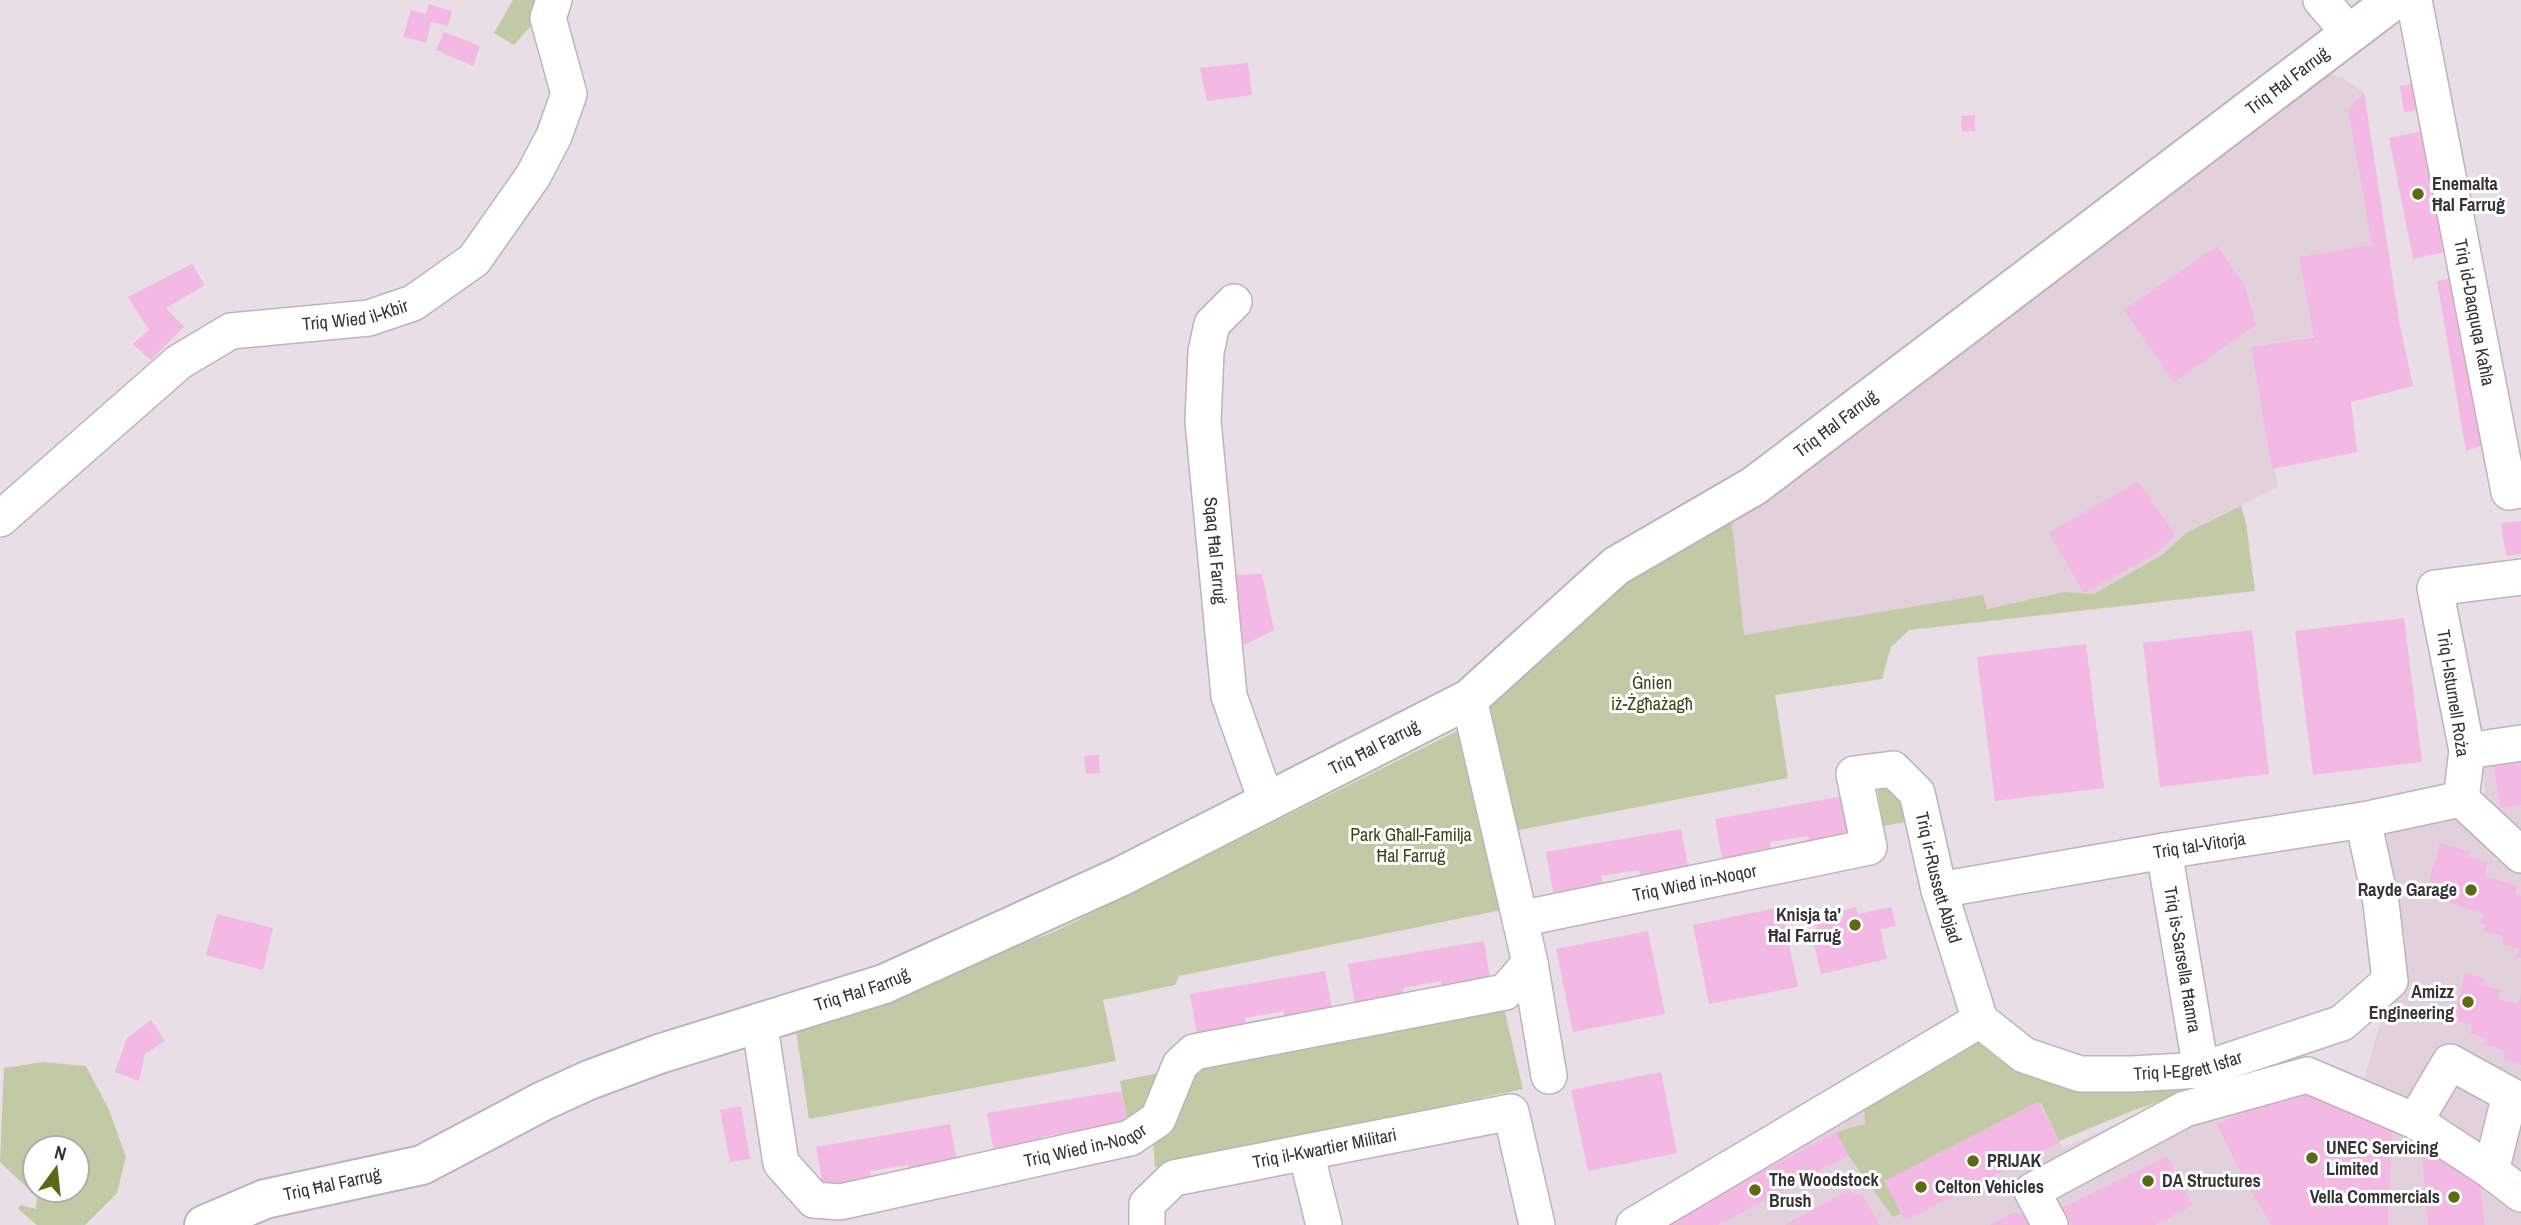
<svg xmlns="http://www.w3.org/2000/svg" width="2521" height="1225" viewBox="0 0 2521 1225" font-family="'Archivo Narrow',sans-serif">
<rect width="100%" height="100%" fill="#e9dee5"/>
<g fill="#e2d1dd">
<path d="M 2323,72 L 2341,77 L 2364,93 L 2399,321 L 2251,347 L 2278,487 L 2183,535 L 2163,554 L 2094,594 L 2064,592 L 1986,609 L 1983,595 L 1743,635 L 1731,514 Z"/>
<path d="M 2521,751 L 2521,1225 L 1646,1225 L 1974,1038 L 1997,1059 L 2015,1069 L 2041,1103 L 2063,1148 L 2181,1095 L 2363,1083 L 2405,937 L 2379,830 L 2455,818 L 2485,792 L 2481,757 Z"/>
</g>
<g fill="#c1caa4" fill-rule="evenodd">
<path d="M 513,0 L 541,0 L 537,19 L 514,45 L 494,33 Z"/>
<path d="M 2241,506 L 2246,523 L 2255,591 L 1909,630 L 1891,647 L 1882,679 L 1775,695 L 1788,778 L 1509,832 L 1486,713 L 1553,637 L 1632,568 L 1731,514 L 1744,635 L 1983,595 L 1987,609 L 2064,592 L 2094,594 L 2163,554 L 2186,533 Z"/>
<path d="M 1469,725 L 1506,909 L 1179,976 L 1175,985 L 1103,1000 L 1116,1061 L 809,1119 L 796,1030 L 1056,931 Z"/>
<path d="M 1903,784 L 1923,819 L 1883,826 L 1877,786 Z"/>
<path d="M 1503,1004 L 1523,1089 L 1155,1167 L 1153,1143 L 1198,1062 Z"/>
<path d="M 1974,1038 L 1997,1058 L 2015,1069 L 2177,1086 L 2181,1095 L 2134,1110 L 2059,1141 L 2041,1103 L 1983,1135 L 2002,1169 L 1893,1217 L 1848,1155 L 1836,1132 L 1865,1124 L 1864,1104 Z"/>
<path d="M 43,1062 L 86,1066 L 109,1110 L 126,1157 L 117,1193 L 85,1225 L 37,1225 L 18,1209 L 20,1205 L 36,1209 L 37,1197 L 0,1162 L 4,1068 ZM 35,1148 L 77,1148 L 77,1190 L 35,1190 Z"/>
<path d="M 1168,1071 L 1129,1131 L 1120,1081 Z"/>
</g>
<g fill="#f3b9e4">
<path d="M 429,4 L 452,11 L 448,26 L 431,22 L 426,43 L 403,37 L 411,10 L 426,14 Z"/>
<path d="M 444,32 L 480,46 L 473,66 L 436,50 Z"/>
<path d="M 1248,63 L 1252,95 L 1207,101 L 1200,68 Z"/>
<path d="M 2422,82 L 2426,109 L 2404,112 L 2400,86 Z"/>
<path d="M 2364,93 L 2399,321 L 2413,386 L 2351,402 L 2357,452 L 2272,469 L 2251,347 L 2314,337 L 2299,257 L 2372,245 L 2348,110 Z"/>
<path d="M 1975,115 L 1975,131 L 1962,131 L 1961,116 Z"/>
<path d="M 2422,131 L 2448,251 L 2413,259 L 2389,138 Z"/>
<path d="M 2217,246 L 2245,286 L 2256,325 L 2174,382 L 2124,310 Z"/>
<path d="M 192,264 L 205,285 L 166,308 L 184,327 L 151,360 L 133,344 L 149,330 L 128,297 Z"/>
<path d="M 2453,278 L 2484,445 L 2466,451 L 2437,281 Z"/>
<path d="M 2138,481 L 2175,535 L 2156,554 L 2084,593 L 2049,533 Z"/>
<path d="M 2521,521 L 2521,554 L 2506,556 L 2501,523 Z"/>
<path d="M 1262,574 L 1274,630 L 1230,652 L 1224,575 Z"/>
<path d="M 2404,618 L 2422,762 L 2313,775 L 2295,631 Z"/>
<path d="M 2252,630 L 2269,774 L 2160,787 L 2143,643 Z"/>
<path d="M 2086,644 L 2104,788 L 1995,801 L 1977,657 Z"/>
<path d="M 1099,755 L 1100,773 L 1086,774 L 1084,756 Z"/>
<path d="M 2521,758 L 2521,805 L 2500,808 L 2493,762 Z"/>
<path d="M 1850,795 L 1858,838 L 1810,847 L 1808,836 L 1770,842 L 1772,855 L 1723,864 L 1715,819 Z"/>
<path d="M 1681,829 L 1689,872 L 1641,881 L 1639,870 L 1601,876 L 1603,889 L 1554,897 L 1546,852 Z"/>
<path d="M 2440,843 L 2470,852 L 2468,857 L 2488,862 L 2484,876 L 2517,886 L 2515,894 L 2521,896 L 2521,958 L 2517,957 L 2519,949 L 2502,944 L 2503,936 L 2484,931 L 2486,924 L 2481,923 L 2483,914 L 2425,894 Z"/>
<path d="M 1781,907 L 1798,987 L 1709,1004 L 1693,925 Z"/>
<path d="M 1856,907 L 1858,914 L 1891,907 L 1896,926 L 1880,929 L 1887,959 L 1821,974 L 1814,944 L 1819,943 L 1815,925 L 1843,919 L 1841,911 Z"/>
<path d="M 217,914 L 273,928 L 263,970 L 206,955 Z"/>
<path d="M 1648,931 L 1665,1014 L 1573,1032 L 1556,949 Z"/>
<path d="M 1484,941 L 1491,984 L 1443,992 L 1441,981 L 1403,988 L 1405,1001 L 1356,1009 L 1348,964 Z"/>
<path d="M 1325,971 L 1333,1014 L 1285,1022 L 1283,1011 L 1245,1018 L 1247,1031 L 1198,1039 L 1190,994 Z"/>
<path d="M 2465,973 L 2484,978 L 2483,985 L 2501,990 L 2498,999 L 2518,1004 L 2521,994 L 2521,1065 L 2503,1058 L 2505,1050 L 2485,1045 L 2486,1038 L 2470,1033 L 2472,1025 L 2453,1020 Z"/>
<path d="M 151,1020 L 165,1041 L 145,1054 L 139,1081 L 115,1072 L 127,1038 Z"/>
<path d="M 1661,1072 L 1677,1153 L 1588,1171 L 1571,1090 Z"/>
<path d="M 1121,1091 L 1129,1131 L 1082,1141 L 1080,1130 L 1042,1137 L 1044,1149 L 995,1158 L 987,1113 Z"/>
<path d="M 2275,1094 L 2352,1096 L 2393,1112 L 2388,1225 L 2272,1225 L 2251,1192 L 2217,1125 Z"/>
<path d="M 2038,1102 L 2060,1142 L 1905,1221 L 1884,1181 Z"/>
<path d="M 741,1106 L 750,1159 L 730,1162 L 720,1110 Z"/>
<path d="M 950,1124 L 958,1167 L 910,1176 L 908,1165 L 870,1171 L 872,1184 L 824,1192 L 816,1147 Z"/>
<path d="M 1836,1132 L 1848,1155 L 1718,1225 L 1663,1225 Z"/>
<path d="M 2441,1146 L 2479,1170 L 2485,1225 L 2428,1225 L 2421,1148 Z"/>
<path d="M 2167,1156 L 2192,1206 L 2155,1225 L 2071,1225 L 2062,1208 Z"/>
<path d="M 1847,1191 L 1862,1195 L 1880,1225 L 1785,1225 Z"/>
<path d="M 2015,1212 L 2028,1217 L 2032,1225 L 1990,1225 Z"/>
</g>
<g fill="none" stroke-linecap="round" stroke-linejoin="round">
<g stroke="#beb3bb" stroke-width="38">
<g id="minor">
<path d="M 2321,0 L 2350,34"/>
<path id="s1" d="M 2414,0 L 2509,492 L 2521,490"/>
<path id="s2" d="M 1234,302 L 1212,324 L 1206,352 L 1203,421 L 1229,696 L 1267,803"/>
<path id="s3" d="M 0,519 L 179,362 L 231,331 L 369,318 L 413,303 L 474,260 L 533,176 L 554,136 L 569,94 L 548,18 L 554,0"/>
<path d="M 1469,699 L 1520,919"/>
<path d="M 2467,751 L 2521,743"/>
<path d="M 2461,799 L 2467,751 L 2435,588 L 2521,577"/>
<path d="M 2461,799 L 2521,855"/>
<path id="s4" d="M 2164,851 L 2201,1070"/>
<path id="s5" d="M 1939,890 L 2164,851 L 2363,820 L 2461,799"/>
<path d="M 1530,963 L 1549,1076"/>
<path id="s6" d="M 1980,1020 L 2024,1055 L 2080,1074 L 2132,1074 L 2201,1070 L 2342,1023 L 2390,981 L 2381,903 L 2363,820"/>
<path id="s7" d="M 759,1021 L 781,1163 L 814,1200 L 840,1202 L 1130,1138 L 1158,1119 L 1180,1065 L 1194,1052 L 1505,992 L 1530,963 L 1520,919 L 1869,847 L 1854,774 L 1893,769 L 1917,793 L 1939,890 L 1980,1020"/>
<path d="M 2415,1121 L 2450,1062 L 2510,1095 L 2491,1171"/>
<path d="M 1306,1152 L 1324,1225"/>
<path id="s8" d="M 1147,1225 L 1147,1204 L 1174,1178 L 1511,1112 L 1537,1225"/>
<path d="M 1634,1225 L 1980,1020"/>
<path d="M 2050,1225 L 2032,1191 L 2185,1109 L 2307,1075 L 2415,1121 L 2491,1171 L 2521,1194"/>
</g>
</g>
<g stroke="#beb3bb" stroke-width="42">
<g id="major">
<path id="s9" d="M 204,1225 L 265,1199 L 422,1165 L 543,1101 L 589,1080 L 659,1054 L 884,984 L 1120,877 L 1469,699 L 1616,566 L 1754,486 L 2394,0"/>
</g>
</g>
<use href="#minor" stroke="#fff" stroke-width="35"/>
<use href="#major" stroke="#fff" stroke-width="38"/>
</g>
<g fill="#5c6a12" stroke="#fff" stroke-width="2.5">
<circle cx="2418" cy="194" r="7"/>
<circle cx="2471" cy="890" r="7"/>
<circle cx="1855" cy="925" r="7"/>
<circle cx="2468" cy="1002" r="7"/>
<circle cx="2312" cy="1158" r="7"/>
<circle cx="1973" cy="1161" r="7"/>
<circle cx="2148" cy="1181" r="7"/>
<circle cx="1921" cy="1187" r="7"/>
<circle cx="1755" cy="1190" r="7"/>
<circle cx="2454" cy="1197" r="7"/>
</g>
<g text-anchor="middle" stroke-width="6" stroke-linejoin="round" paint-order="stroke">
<g font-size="18" fill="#373336" stroke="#fff">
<text dy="6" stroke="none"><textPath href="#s9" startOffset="2403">Triq Ħal Farruġ</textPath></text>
<text dy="6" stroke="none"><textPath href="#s3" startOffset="424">Triq Wied il-Kbir</textPath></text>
<text dy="6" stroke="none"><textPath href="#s1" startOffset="318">Triq id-Daqquqa Kaħla</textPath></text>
<text dy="6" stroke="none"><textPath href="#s9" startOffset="1836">Triq Ħal Farruġ</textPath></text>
<text dy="6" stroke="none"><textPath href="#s2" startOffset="259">Sqaq Ħal Farruġ</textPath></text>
<text transform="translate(2453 693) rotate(81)" y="6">Triq l-Isturnell Roża</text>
<text dy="6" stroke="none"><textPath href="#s9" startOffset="1269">Triq Ħal Farruġ</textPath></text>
<text dy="6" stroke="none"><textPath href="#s5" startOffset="264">Triq tal-Vitorja</textPath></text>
<text dy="6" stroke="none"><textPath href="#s7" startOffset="1619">Triq ir-Russett Abjad</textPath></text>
<text dy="6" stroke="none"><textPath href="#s7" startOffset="1206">Triq Wied in-Noqor</textPath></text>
<text dy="6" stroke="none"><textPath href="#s4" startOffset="110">Triq is-Sarsella Ħamra</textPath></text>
<text dy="6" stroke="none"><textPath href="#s9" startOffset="702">Triq Ħal Farruġ</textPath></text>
<text dy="6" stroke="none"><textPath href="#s6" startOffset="224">Triq l-Egrett Isfar</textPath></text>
<text dy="6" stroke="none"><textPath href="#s7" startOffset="471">Triq Wied in-Noqor</textPath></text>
<text dy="6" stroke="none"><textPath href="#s8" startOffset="212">Triq il-Kwartier Militari</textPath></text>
<text dy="6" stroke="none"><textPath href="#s9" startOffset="135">Triq Ħal Farruġ</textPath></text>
</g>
<g font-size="18" font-weight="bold" fill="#373336" stroke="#fff" text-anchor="start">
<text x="2432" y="190">Enemalta<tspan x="2432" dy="21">Ħal Farruġ</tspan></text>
<text x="2457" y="896" text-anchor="end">Rayde Garage</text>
<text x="1841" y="921" text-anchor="end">Knisja ta'<tspan x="1841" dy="21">Ħal Farruġ</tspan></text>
<text x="2454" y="998" text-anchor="end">Amizz<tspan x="2454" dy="21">Engineering</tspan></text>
<text x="2326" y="1154">UNEC Servicing<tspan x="2326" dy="21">Limited</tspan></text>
<text x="1987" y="1167">PRIJAK</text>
<text x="1769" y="1186">The Woodstock<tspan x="1769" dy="21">Brush</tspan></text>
<text x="2162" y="1187">DA Structures</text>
<text x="1935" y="1193">Celton Vehicles</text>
<text x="2440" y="1203" text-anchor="end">Vella Commercials</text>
</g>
<g font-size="18" fill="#3c4414" stroke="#fff">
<text x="1652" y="689">Ġnien<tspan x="1652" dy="21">iż-Żgħażagħ</tspan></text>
<text x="1411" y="841">Park Għall-Familja<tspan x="1411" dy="21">Ħal Farruġ</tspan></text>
</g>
</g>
<g transform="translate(56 1169) rotate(15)"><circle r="33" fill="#ffffff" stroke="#afadaf" stroke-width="2"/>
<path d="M0-5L12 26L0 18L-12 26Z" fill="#5c6a12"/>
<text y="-10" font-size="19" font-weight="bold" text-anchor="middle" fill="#373336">N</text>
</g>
</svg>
